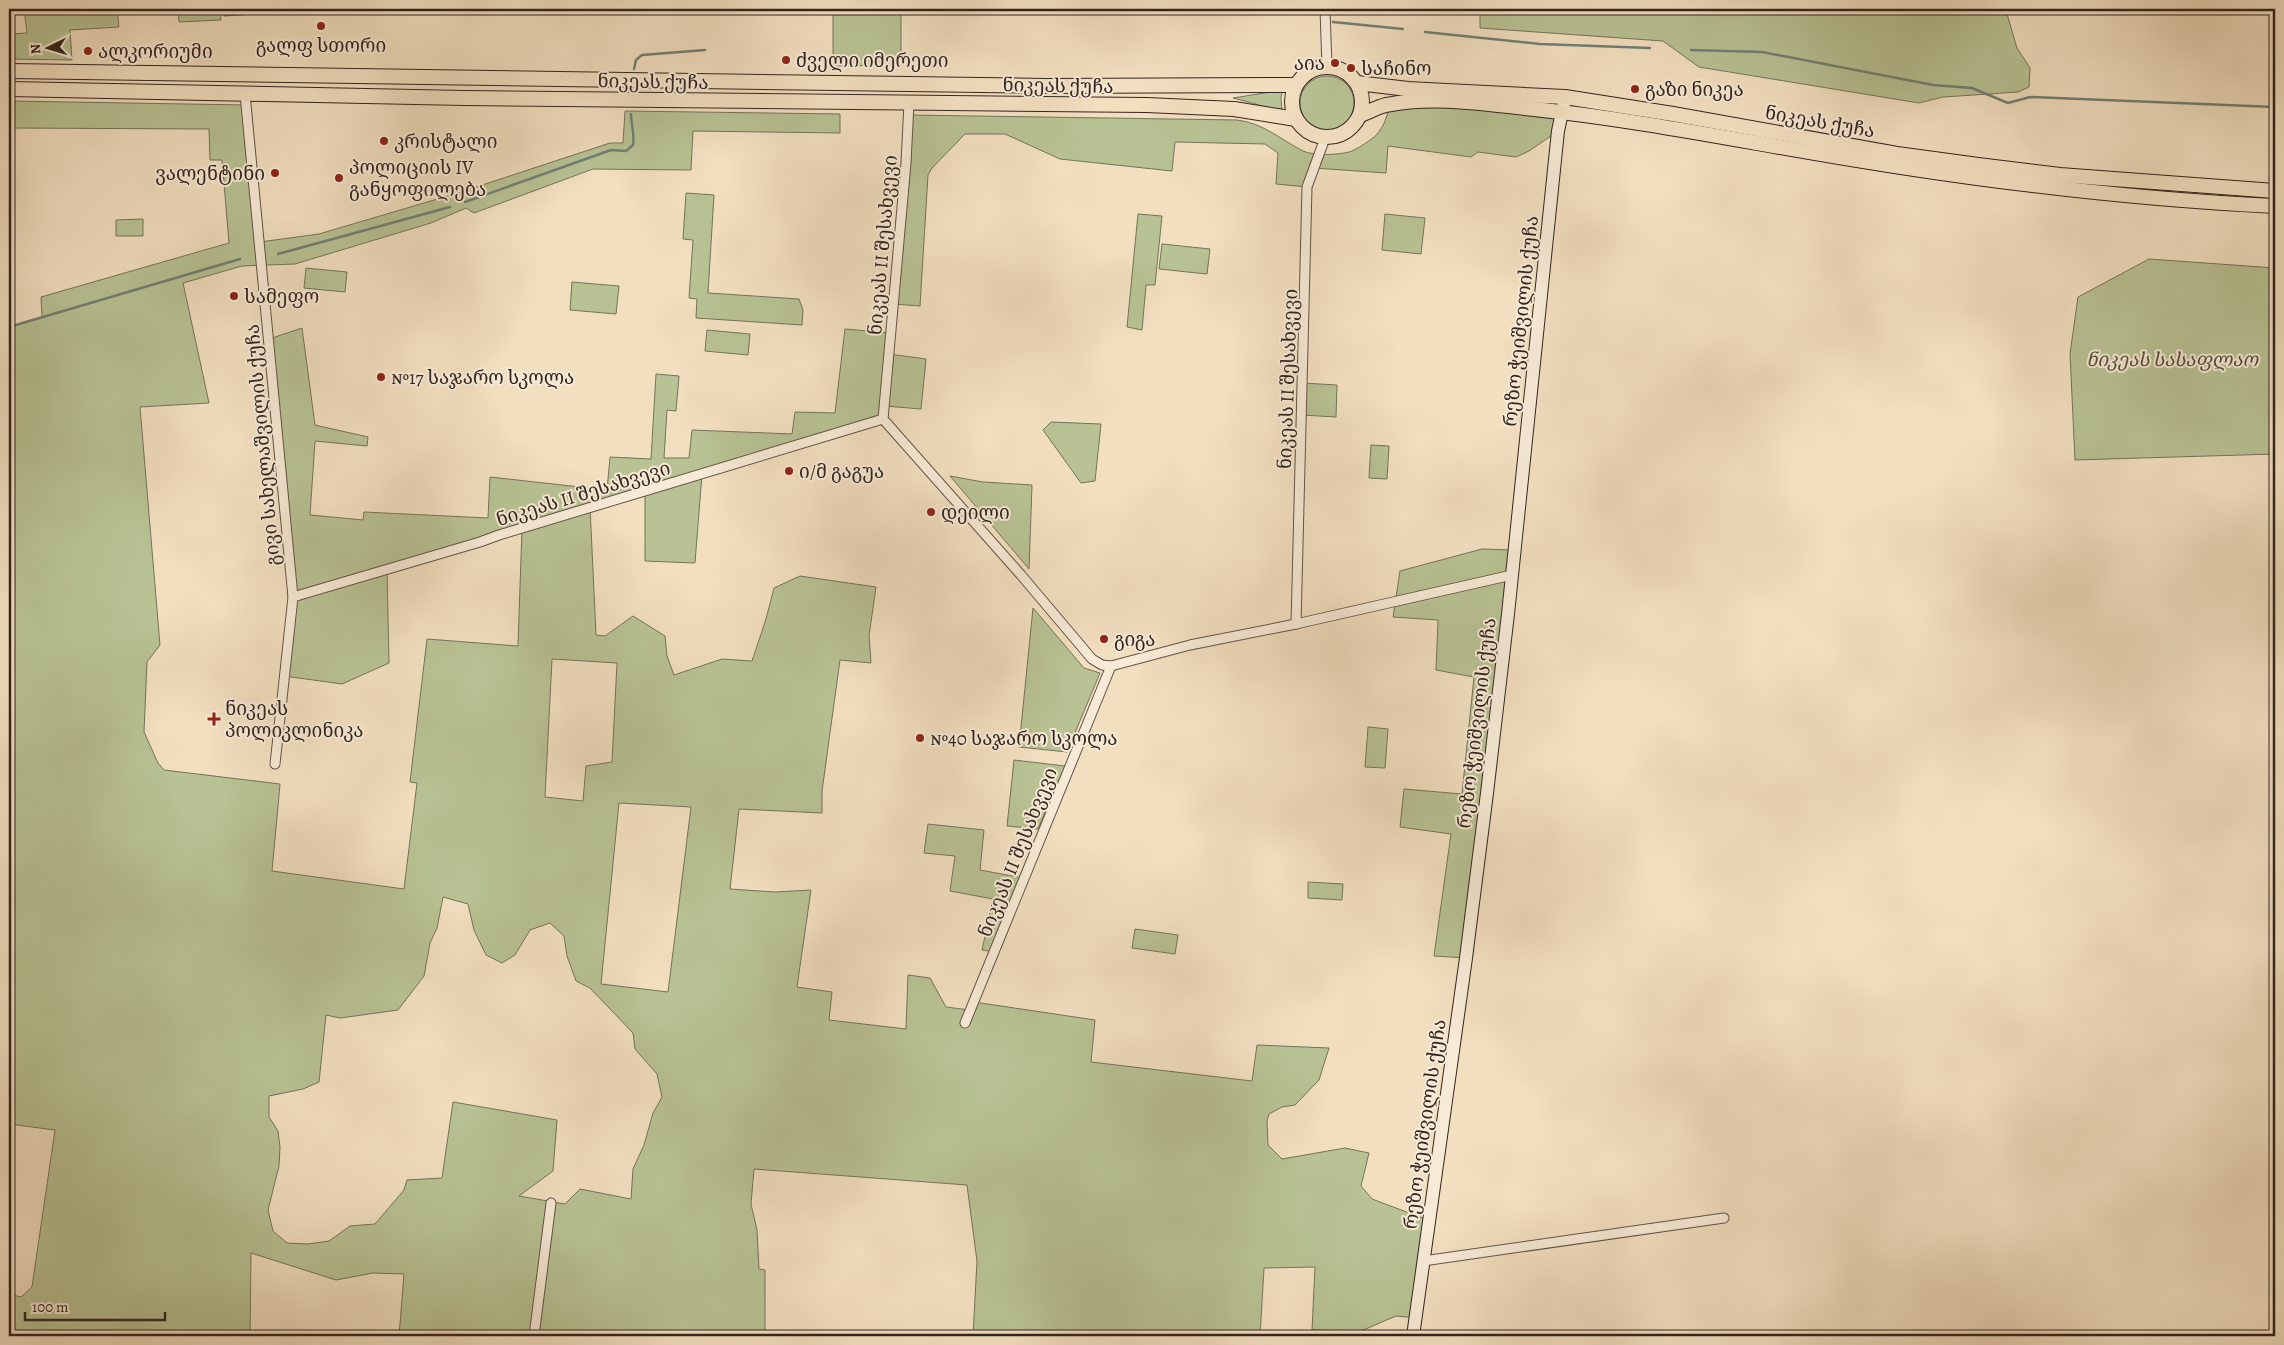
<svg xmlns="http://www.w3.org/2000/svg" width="2284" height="1345" viewBox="0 0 2284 1345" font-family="Alegreya,'Noto Serif Georgian',serif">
<rect width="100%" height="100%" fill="#f2dfc0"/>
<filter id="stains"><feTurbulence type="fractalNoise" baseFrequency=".004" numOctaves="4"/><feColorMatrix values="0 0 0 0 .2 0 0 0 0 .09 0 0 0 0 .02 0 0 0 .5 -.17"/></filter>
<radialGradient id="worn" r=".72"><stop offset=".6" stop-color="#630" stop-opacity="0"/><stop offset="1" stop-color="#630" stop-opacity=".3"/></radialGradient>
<g fill="#b8c294" stroke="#767359" fill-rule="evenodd">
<path d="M 24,9 L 117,9 L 119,27 L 70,30 L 72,60 L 9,59 L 9,34 L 27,33 Z"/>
<path d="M 178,9 L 220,9 L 221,20 L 179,22 Z"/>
<path d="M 224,9 L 332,9 L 224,16 Z"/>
<path d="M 833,9 L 901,9 L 901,65 L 833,66 Z"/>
<path d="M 1480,9 L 2010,9 L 2007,14 L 2017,48 L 2030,68 L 2029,87 L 2018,92 L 1943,97 L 1919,103 L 1699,67 L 1663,41 L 1480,28 Z"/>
<circle cx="1327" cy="103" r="27"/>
<path d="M 1283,90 L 1281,97 L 1282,114 L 1256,104 L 1233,98 Z"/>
<path d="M 9,101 L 247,105 L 260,242 L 319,234 L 461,192 L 610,143 L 623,143 L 625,111 L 840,114 L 840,133 L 693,131 L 691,170 L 593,169 L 474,213 L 466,208 L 431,223 L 295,264 L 242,266 L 183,283 L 209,403 L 140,407 L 160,645 L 147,662 L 144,732 L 158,763 L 164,770 L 280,784 L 272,871 L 404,889 L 417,783 L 410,782 L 427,639 L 518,646 L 522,528 L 387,569 L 389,663 L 342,684 L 284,676 L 293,597 L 269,339 L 302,328 L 315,425 L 368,437 L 367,446 L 315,441 L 310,515 L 363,520 L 364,512 L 488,518 L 490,477 L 607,490 L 610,457 L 651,459 L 656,374 L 679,376 L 676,411 L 667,410 L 664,458 L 689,458 L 692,430 L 792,434 L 795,412 L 835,413 L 845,329 L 891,333 L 889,354 L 926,359 L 921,409 L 885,406 L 883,419 L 702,474 L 695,563 L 645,561 L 645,491 L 590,507 L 596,635 L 605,636 L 633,616 L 665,636 L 667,656 L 674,675 L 722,659 L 752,661 L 766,619 L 774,588 L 800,576 L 876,587 L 869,636 L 871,663 L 840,660 L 822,791 L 822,813 L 739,809 L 730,889 L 775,892 L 811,890 L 797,987 L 832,992 L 829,1020 L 906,1029 L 908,975 L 930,978 L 946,1007 L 970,1010 L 974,1002 L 1095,1020 L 1091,1062 L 1252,1081 L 1257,1045 L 1329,1048 L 1319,1080 L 1295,1105 L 1282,1107 L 1269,1114 L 1267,1121 L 1268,1145 L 1282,1159 L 1345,1148 L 1369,1153 L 1361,1186 L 1372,1199 L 1428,1220 L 1416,1318 L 1396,1316 L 1361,1331 L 1312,1330 L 1315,1267 L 1264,1268 L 1260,1336 L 973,1336 L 977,1261 L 967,1185 L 754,1169 L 751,1204 L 757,1230 L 759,1269 L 765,1270 L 765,1336 L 399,1336 L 404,1274 L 373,1273 L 336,1280 L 251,1253 L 250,1336 L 9,1336 L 9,1294 L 21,1297 L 32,1287 L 55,1130 L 9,1124 L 9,327 L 42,317 L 41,297 L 229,243 L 222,160 L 210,160 L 209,129 L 9,128 ZM 552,659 L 617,663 L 612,762 L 586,766 L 583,801 L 545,797 ZM 619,803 L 691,807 L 668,992 L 601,984 ZM 443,897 L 468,904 L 474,930 L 486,955 L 502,963 L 515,955 L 530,930 L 550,923 L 564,936 L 567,956 L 576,981 L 590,988 L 633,1033 L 635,1049 L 657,1074 L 662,1097 L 653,1113 L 644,1145 L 633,1169 L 631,1199 L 580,1189 L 565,1204 L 519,1196 L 553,1171 L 557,1120 L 453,1102 L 442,1178 L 407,1180 L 404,1190 L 375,1224 L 350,1226 L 329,1241 L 308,1244 L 287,1243 L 273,1231 L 268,1210 L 279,1166 L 280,1147 L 278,1131 L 269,1117 L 269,1096 L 303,1089 L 319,1082 L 326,1015 L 340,1018 L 398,1010 L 424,976 L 430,943 L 437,928 Z"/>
<path d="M 1388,104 L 1561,112 L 1558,131 L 1529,151 L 1516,157 L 1478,152 L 1471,157 L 1388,146 L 1386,173 L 1314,168 L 1307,187 L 1276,184 L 1278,153 L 1265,144 L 1175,142 L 1172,171 L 1060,159 L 1005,134 L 965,134 L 932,168 L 928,175 L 920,306 L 894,304 L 909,115 L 1237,120 C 1263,123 1280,139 1303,151 C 1314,156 1337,155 1349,152 C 1356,150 1366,143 1373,138 C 1381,132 1390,115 1388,104 Z"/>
<path d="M 686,193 L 714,195 L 708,293 L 799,299 L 803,310 L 802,325 L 696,318 L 697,299 L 689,298 L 693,240 L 683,239 Z"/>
<path d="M 1138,214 L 1162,216 L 1155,285 L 1146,285 L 1142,330 L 1127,327 Z"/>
<path d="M 1385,214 L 1425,218 L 1421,254 L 1382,250 Z"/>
<path d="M 143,219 L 143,236 L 116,236 L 116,220 Z"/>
<path d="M 1162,244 L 1210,249 L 1207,274 L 1159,269 Z"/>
<path d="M 2149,259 L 2275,268 L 2275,454 L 2075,460 L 2070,354 L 2078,297 Z"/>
<path d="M 306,268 L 347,272 L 345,292 L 304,288 Z"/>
<path d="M 572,282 L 619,286 L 616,314 L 570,310 Z"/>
<path d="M 707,330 L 750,334 L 748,355 L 705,351 Z"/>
<path d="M 1303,383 L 1337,385 L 1336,417 L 1302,415 Z"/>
<path d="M 1051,422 L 1101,424 L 1095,481 L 1081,483 L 1043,430 Z"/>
<path d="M 1371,445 L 1389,446 L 1387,479 L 1369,478 Z"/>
<path d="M 950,476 L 983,482 L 1032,485 L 1029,569 Z"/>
<path d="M 1482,549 L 1513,550 L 1466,958 L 1434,956 L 1451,834 L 1400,827 L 1404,789 L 1462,794 L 1474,677 L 1436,670 L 1438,620 L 1393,617 L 1400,571 Z"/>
<path d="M 1033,608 L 1084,668 L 1100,673 L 1067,752 L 1019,747 Z"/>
<path d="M 1368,727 L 1388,729 L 1385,768 L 1365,767 Z"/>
<path d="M 1014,760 L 1065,766 L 1038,829 L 1007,826 Z"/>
<path d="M 928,824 L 984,830 L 980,870 L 1023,878 L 994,952 L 982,950 L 993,899 L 950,891 L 955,856 L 924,853 Z"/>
<path d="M 1308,882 L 1343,884 L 1342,900 L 1308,898 Z"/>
<path d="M 1135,929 L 1178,935 L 1175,954 L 1132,948 Z"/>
</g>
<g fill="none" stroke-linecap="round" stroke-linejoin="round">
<g stroke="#718076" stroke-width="2.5">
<path d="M 1333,22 L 1403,29"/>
<path d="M 1425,32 L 1540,44 L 1650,48"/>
<path d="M 1691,50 L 1762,52 L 1933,85 L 1972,88 L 2008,103 L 2030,97 L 2275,107"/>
<path d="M 634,69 L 636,60 L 642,55 L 705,50"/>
<path d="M 465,202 L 611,150 L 626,151 L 633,145 C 635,134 631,125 631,114"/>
<path d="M 278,254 L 450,207"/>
<path d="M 9,327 L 240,259"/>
</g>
<g stroke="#635346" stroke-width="11">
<g id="street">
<path d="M 1325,9 L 1327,67"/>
<path d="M 245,94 L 293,597 L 275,764"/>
<path d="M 909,103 L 906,163 L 883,419 L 1021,575 L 1092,659 L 1102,665 L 1111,666 L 1190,645 L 1296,624 L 1512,575"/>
<path d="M 293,597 L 480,542 L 499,535 L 883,419"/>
<path d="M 1296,624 L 1307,187 L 1325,138"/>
<path d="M 965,1023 L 1111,666"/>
<path d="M 1423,1261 L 1724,1218"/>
<path d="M 534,1336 L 551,1203"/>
</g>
</g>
<g stroke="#33241e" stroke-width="14">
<path id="secondary" d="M 1413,1336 L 1466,958 L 1487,793 L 1508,614 L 1558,131 L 1564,103"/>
</g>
<g stroke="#33241e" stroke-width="16">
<g id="primary">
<circle cx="1327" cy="102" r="35"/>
<path d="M 9,71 L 1046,86 L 1296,85"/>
<path d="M 1357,83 L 1408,89 L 1565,97 L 1673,114 L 1897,154 L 1978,165 L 2060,175 L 2275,191"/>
<path d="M 9,89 L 465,98 L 1147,105 L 1234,109 L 1296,119"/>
<path d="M 1360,115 C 1369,112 1377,107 1386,105 C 1434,95 1486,104 1534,109 C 1658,122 1778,149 1901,167 C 2025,186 2150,200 2275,206"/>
</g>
</g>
<use href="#street" stroke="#f7ead6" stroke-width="9"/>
<use href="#secondary" stroke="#f7ead6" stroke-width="12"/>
<use href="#primary" stroke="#f2dfc0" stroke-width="14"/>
</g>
<g fill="#8f2418" stroke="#f7ead6" stroke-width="2">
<circle cx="321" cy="26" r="5"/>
<circle cx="88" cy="51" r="5"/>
<circle cx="786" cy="60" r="5"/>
<circle cx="1335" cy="63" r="5"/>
<circle cx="1351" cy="68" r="5"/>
<circle cx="1635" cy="89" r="5"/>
<circle cx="384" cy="141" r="5"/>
<circle cx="275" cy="173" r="5"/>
<circle cx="339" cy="178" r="5"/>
<circle cx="234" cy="296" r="5"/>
<circle cx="381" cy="377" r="5"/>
<circle cx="789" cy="471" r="5"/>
<circle cx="931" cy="512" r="5"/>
<circle cx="1104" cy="639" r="5"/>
<path d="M211.5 711.5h5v5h5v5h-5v5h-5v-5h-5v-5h5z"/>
<circle cx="920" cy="738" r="5"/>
</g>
<g text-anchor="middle" stroke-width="4" stroke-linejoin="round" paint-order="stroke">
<g font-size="19" fill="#33241e" stroke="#f7ead6" text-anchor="start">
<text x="321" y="52" text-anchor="middle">გალფ სთორი</text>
<text x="98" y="58">ალკორიუმი</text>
<text x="796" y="67">ძველი იმერეთი</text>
<text x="1325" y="70" text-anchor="end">აია</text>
<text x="1361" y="75">საჩინო</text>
<text x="1645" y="96">გაზი ნიკეა</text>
<text x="394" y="148">კრისტალი</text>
<text x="349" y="174">პოლიციის IV<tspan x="349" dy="22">განყოფილება</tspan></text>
<text x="265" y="180" text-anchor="end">ვალენტინი</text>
<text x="244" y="303">სამეფო</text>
<text x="391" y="384">№17 საჯარო სკოლა</text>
<text x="799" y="478">ი/მ გაგუა</text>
<text x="941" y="519">დეილი</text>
<text x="1114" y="646">გიგა</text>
<text x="225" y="715">ნიკეას<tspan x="225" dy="22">პოლიკლინიკა</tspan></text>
<text x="930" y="745">№40 საჯარო სკოლა</text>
</g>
<g font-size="19" fill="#33241e" stroke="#f7ead6">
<text transform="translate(653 81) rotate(1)" y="7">ნიკეას ქუჩა</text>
<text transform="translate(1058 85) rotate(1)" y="7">ნიკეას ქუჩა</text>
<text transform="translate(1820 121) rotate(10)" y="7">ნიკეას ქუჩა</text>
<text transform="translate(882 245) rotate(-85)" y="7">ნიკეას II შესახვევი</text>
<text transform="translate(1520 321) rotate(-84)" y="7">რეზო ჭეიშვილის ქუჩა</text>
<text transform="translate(1287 379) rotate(-88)" y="7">ნიკეას II შესახვევი</text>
<text transform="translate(262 445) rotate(-95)" y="7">გივი სახელაშვილის ქუჩა</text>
<text transform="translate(583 493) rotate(-17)" y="7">ნიკეას II შესახვევი</text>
<text transform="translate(1476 723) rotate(-83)" y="7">რეზო ჭეიშვილის ქუჩა</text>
<text transform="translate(1017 852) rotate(-68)" y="7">ნიკეას II შესახვევი</text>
<text transform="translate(1424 1124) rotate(-82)" y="7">რეზო ჭეიშვილის ქუჩა</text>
</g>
<g font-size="19" font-style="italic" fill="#544c3c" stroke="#f7ead6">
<text x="2172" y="366">ნიკეას სასაფლაო</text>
</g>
</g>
<rect width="2284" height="1345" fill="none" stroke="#f2dfc0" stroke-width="30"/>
<rect x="10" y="10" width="2264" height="1325" fill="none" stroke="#33241e" stroke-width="2.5"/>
<rect x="15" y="15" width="2254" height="1315" fill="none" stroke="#33241e"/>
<g transform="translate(48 48) rotate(265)" stroke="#f7ead6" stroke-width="4" paint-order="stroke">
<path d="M0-4L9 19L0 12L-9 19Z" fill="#33241e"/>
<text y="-8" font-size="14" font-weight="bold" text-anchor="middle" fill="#33241e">N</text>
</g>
<path d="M25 1312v8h140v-8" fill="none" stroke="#33241e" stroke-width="2.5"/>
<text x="32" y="1312" font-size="15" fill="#33241e" stroke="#f7ead6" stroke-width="4" paint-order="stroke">100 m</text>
<rect width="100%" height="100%" filter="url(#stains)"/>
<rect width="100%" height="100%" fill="url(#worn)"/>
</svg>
